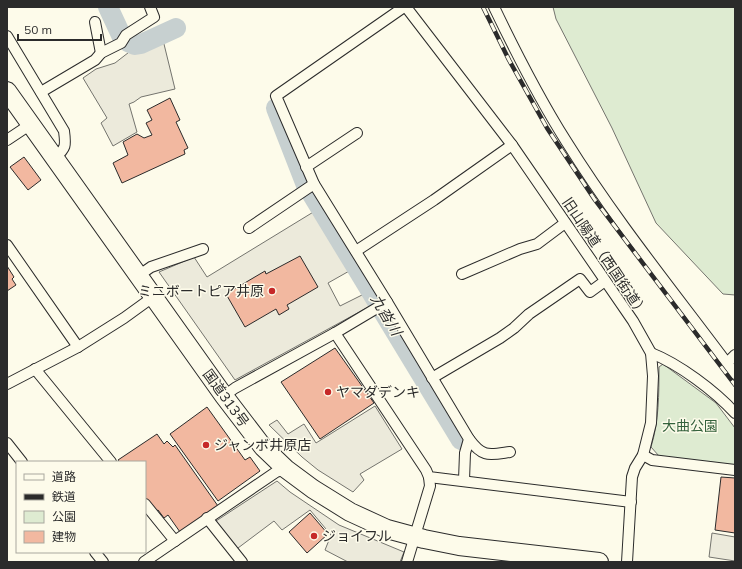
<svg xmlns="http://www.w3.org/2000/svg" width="742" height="569" viewBox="0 0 742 569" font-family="Mulish,'Noto Sans JP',sans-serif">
<rect width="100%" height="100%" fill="#fdfbea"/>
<g fill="#deebd1" stroke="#74746e">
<path d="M 553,7 L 735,7 L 735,295 L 723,294 L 656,223 L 612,128 L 556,19 Z"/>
<path d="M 663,364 L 716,403 L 735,428 L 735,466 L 659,456 L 651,447 C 659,421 659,394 659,367 Z"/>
</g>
<g fill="#eceadb" stroke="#74746e">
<path d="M 163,40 L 175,89 L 141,97 L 134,102 L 129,104 L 137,132 L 113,146 L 101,123 L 107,118 L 83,78 L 96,69 L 115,63 L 133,49 L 145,48 Z"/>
<path d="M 315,211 L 351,270 L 328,283 L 340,306 L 366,293 L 372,305 L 235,380 L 159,272 L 194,257 L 207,277 Z"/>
<path d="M 375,406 L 402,449 L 360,474 L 364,480 L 353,492 L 318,470 L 302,457 L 269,425 L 277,420 L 288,434 L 304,424 L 316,443 Z"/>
<path d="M 277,481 L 290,492 L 339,525 L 404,552 L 400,562 L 348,562 L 325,550 L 331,535 L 310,510 L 282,530 L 274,521 L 234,551 L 215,528 L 216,521 Z"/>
<path d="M 712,533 L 735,537 L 735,561 L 709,557 Z"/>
</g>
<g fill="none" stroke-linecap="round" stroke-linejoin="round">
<g stroke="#c7d0d0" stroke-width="20">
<path d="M 108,7 L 121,35 L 128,42 L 135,45 L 141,44 L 176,28"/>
<path d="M 276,108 L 306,185"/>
<path d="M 310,191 L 461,440"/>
</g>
</g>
<g fill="#f2b8a0" stroke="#2b2b2b">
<path d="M 170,98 L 180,120 L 176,122 L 188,148 L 184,150 L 185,154 L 122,183 L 113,163 L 128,155 L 123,142 L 137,134 L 144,138 L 152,135 L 146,123 L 152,120 L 147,110 Z"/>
<path d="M 24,157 L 41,180 L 28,190 L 10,167 Z"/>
<path d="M 300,256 L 318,287 L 287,305 L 289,309 L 279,315 L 276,309 L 245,327 L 226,294 L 265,271 L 266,274 Z"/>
<path d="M 7,266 L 14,277 L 12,279 L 16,285 L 7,291 Z"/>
<path d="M 335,348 L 374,403 L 320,439 L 281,382 Z"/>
<path d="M 207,407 L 245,460 L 250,457 L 260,471 L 218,501 L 170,434 Z"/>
<path d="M 157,434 L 164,444 L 167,441 L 173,447 L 175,445 L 218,506 L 180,532 L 168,515 L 164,518 L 158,510 L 155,512 L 145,498 L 145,462 L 120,462 L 118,460 Z"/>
<path d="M 721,477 L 735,478 L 735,533 L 715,530 Z"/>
<path d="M 310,513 L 328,534 L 307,553 L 289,532 Z"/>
</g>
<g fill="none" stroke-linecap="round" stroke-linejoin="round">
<g stroke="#2b2b2b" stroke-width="12">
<g id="street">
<path d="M 404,7 L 276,96 L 314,184 L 387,302 L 469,439 L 465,453 L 464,480"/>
<path d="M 406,7 L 512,145 L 633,321 L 651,353 L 653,376 L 651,423 L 643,455 L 635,468 L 632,477 L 627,562"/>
<path d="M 494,7 C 516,53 539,98 566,141 C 617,223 678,297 735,374"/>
<path d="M 95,22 L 101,53"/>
<path d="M 7,36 L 64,131 C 66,146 66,148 55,158"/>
<path d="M 41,92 L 95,60 L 101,53 L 121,43 L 126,35 L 154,17 L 150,7"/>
<path d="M 7,140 L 31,124"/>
<path d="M 306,167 L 357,133"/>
<path d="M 249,228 L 314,184"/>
<path d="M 7,245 L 78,347"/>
<path d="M 356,251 L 434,200 L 512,145"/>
<path d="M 462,274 L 520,249 L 537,244 L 565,223"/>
<path d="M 138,276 L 151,267 L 203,249"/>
<path d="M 335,333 L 426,470 L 429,477 L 631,502"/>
<path d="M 651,353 C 679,364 715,391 735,413"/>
<path d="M 727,363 L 735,355"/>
<path d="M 35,369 L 111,462"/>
<path d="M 432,378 L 500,338 L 514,328 L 529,314 L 580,279 L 590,292 L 605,281"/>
<path d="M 7,384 L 78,347 L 124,318 L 153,297"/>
<path d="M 224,396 L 235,388 L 335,333 L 387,302"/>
<path d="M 469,439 C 483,458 489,455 510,452"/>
<path d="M 7,443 L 22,462"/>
<path d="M 643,455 L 652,460 L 735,470"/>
<path d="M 145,504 L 175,541"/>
<path d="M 207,518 L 242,562"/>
<path d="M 95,552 L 103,562"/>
<path d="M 144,562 L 276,472 L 286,469"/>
<path d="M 407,562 L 430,486 L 429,477"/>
</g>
</g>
<g stroke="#2b2b2b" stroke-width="20">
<path id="highway" d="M 7,91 L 224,396 L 263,447 L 286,469 L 313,489 L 350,512 L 387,529 L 424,539 L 459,546 L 599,562"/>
</g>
<use href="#street" stroke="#fdfbea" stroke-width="10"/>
<use href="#highway" stroke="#fdfbea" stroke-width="18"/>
<g stroke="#2b2b2b" stroke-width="4.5">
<path id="rail" d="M 483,7 L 509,60 L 547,128 L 595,200 L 735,385"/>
</g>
<use href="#rail" stroke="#fdfbea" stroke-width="3" stroke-dasharray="9" stroke-linecap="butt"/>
</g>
<g fill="#c62828" stroke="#fdfbea" stroke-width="1.5">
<circle cx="272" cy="291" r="4"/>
<circle cx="328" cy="392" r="4"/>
<circle cx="206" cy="445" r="4"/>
<circle cx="314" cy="536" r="4"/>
</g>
<g text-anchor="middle" stroke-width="3" stroke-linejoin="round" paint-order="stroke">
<g font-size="14" fill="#2b2b2b" stroke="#fdfbea">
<text transform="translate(605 257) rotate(56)" y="5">旧山陽道（西国街道）</text>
<text transform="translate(226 398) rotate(54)" y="5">国道313号</text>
</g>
<g font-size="14" fill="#2b2b2b" stroke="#fdfbea" text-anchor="start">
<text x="264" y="296" text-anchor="end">ミニボートピア井原</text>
<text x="336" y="397">ヤマダデンキ</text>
<text x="214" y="450">ジャンボ井原店</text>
<text x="322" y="541">ジョイフル</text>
</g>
<g font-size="14" fill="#34623c" stroke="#fdfbea">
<text x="690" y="431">大曲公園</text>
</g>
<g font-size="15" font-style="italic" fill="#2b2b2b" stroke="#fdfbea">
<text transform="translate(386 315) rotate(59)" y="5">九沓川</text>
</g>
</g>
<rect width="742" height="569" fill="none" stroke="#2b2b2b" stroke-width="16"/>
<rect x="16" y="461" width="130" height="92" fill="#fdfbea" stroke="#a9a89e"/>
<rect x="24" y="474" width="20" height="6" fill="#fdfbea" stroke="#a9a89e"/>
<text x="52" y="481" font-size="12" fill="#2b2b2b">道路</text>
<rect x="24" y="494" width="20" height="6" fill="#2b2b2b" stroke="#a9a89e"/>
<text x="52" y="501" font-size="12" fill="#2b2b2b">鉄道</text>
<rect x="24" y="511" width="20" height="12" fill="#deebd1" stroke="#a9a89e"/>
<text x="52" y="521" font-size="12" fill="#2b2b2b">公園</text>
<rect x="24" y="531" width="20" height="12" fill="#f2b8a0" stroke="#a9a89e"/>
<text x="52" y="541" font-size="12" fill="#2b2b2b">建物</text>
<path d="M18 34v6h83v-6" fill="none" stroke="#2b2b2b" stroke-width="2"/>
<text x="24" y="34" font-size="12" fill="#2b2b2b" stroke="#fdfbea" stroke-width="3" paint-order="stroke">50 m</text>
</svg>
